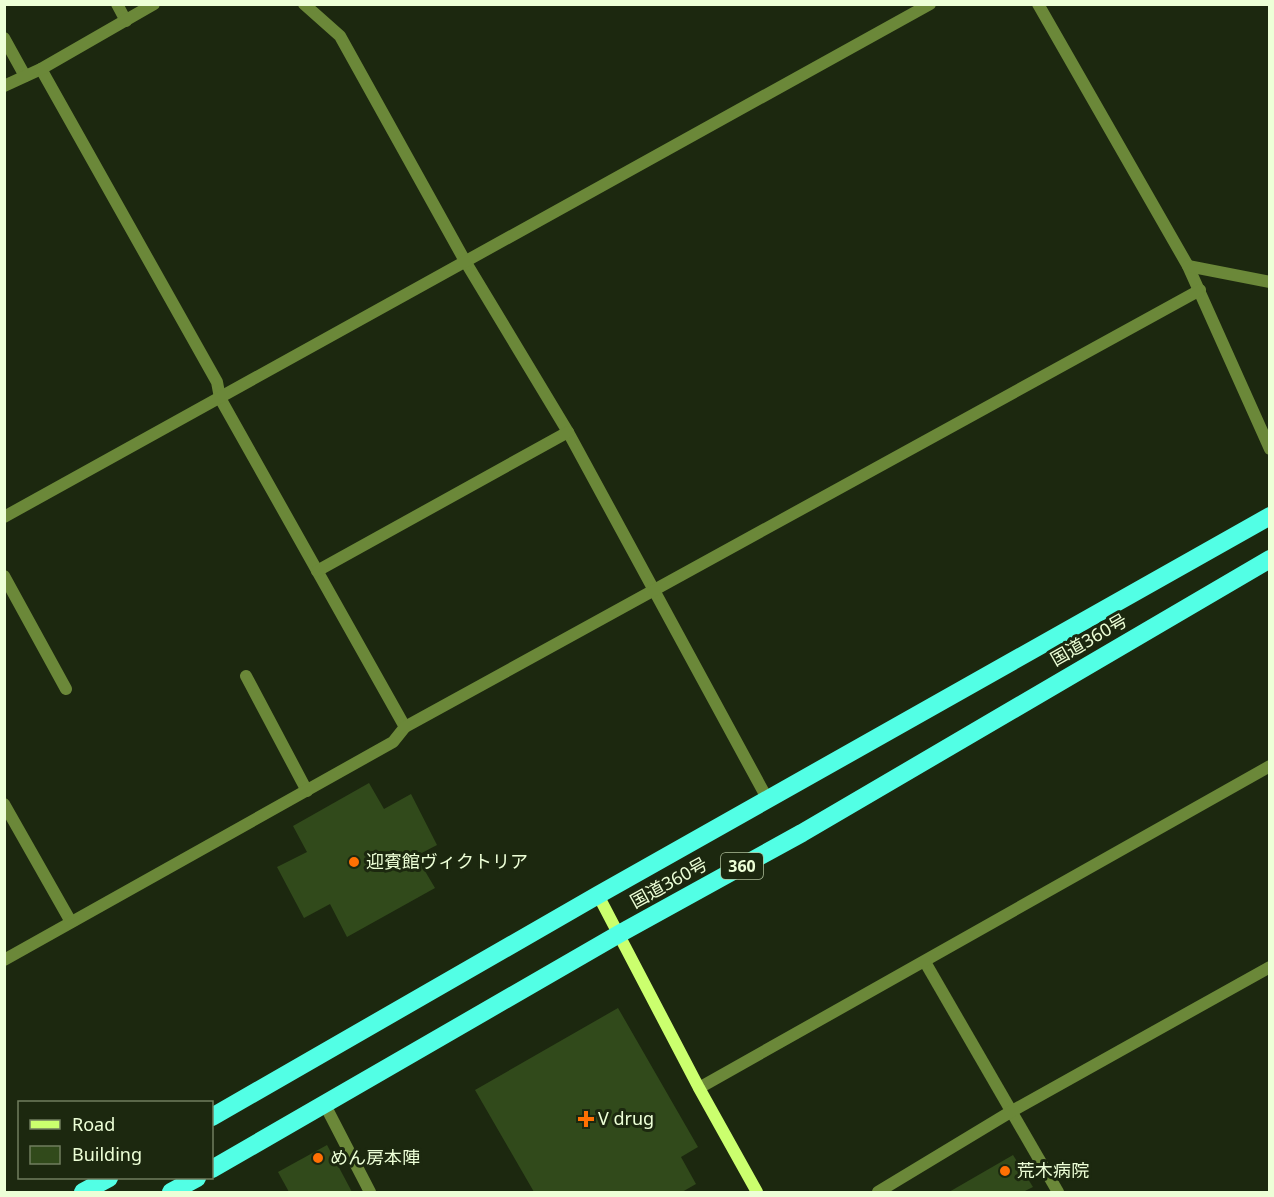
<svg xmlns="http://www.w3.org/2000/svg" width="1274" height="1197" viewBox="0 0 1274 1197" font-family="'Noto Sans','Noto Sans JP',sans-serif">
<rect width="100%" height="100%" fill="#1c280f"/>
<g fill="#314a1b">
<path d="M 369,783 L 384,809 L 411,794 L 437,845 L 416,856 L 435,888 L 347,937 L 330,904 L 304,918 L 277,867 L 307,852 L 293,826 Z"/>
<path d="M 618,1008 L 698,1147 L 681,1157 L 696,1184 L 682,1192 L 534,1192 L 475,1090 Z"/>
<path d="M 327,1145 L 352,1192 L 289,1192 L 278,1172 Z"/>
<path d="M 1013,1155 L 1033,1187 L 1023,1192 L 949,1192 Z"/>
</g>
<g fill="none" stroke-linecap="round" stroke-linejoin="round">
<g stroke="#6b8839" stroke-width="12">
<path d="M 117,4 L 126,21"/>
<path d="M 304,4 L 340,36 L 465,261 L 568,432 L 768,800"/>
<path d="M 1038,4 L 1188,266 L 1270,449"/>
<path d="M 4,38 L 25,76"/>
<path d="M 41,69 L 217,382 L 220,398 L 405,727"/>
<path d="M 4,86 L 41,69 L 154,4"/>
<path d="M 1188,266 L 1270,282"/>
<path d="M 4,517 L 930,4"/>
<path d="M 317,571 L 568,432"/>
<path d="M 4,576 L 66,689"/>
<path d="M 246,676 L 307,791"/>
<path d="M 4,804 L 71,922"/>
<path d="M 4,960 L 393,742 L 405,727 L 1200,290"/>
<path d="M 925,962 L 1058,1192"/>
<path d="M 699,1088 L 1270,766"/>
<path d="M 325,1105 L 370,1192"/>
<path d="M 878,1192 L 1012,1111 L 1270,967"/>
</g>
<path stroke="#cbff6e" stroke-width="12" d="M 598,895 L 699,1088 L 757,1192"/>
<g stroke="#52ffe5" stroke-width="18">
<path d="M 212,1117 L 598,895 L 1270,516"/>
<path d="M 212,1169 L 619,934 L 802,833 L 1270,559"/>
<path d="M 83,1192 L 109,1178"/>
<path d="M 171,1192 L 197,1178"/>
</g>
</g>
<g fill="#ff7003" stroke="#1c280f" stroke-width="2">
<circle cx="354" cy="862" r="6"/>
<path d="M583 1110h6v6h6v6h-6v6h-6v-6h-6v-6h6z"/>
<circle cx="318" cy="1158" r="6"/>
<circle cx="1005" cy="1171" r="6"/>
</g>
<g text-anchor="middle" stroke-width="6" stroke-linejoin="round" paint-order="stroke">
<rect fill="#1c280f" stroke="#aebe9b" stroke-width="1.5" x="721" y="853" width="42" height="26" rx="4.5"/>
<g font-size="16" font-weight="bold" fill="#edffd7">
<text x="742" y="872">360</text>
</g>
<g font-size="18" fill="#edffd7" stroke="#1c280f">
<text transform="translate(1089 640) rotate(-30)" y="6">国道360号</text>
<text transform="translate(669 883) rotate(-29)" y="6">国道360号</text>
</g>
<g font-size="18" fill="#edffd7" stroke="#1c280f" text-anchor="start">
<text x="366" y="868">迎賓館ヴィクトリア</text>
<text x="598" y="1125">V drug</text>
<text x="330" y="1164">めん房本陣</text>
<text x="1017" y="1177">荒木病院</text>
</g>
</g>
<rect width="1274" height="1197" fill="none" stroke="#edffd7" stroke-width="12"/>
<rect x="18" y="1101" width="195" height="78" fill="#1c280f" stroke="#707e5f" stroke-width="1.5"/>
<rect x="30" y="1120" width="30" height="9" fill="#cbff6e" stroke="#707e5f" stroke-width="1.5"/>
<text x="72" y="1131" font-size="18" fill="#edffd7">Road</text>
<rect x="30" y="1146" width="30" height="18" fill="#314a1b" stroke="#707e5f" stroke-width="1.5"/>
<text x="72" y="1161" font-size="18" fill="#edffd7">Building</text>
</svg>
